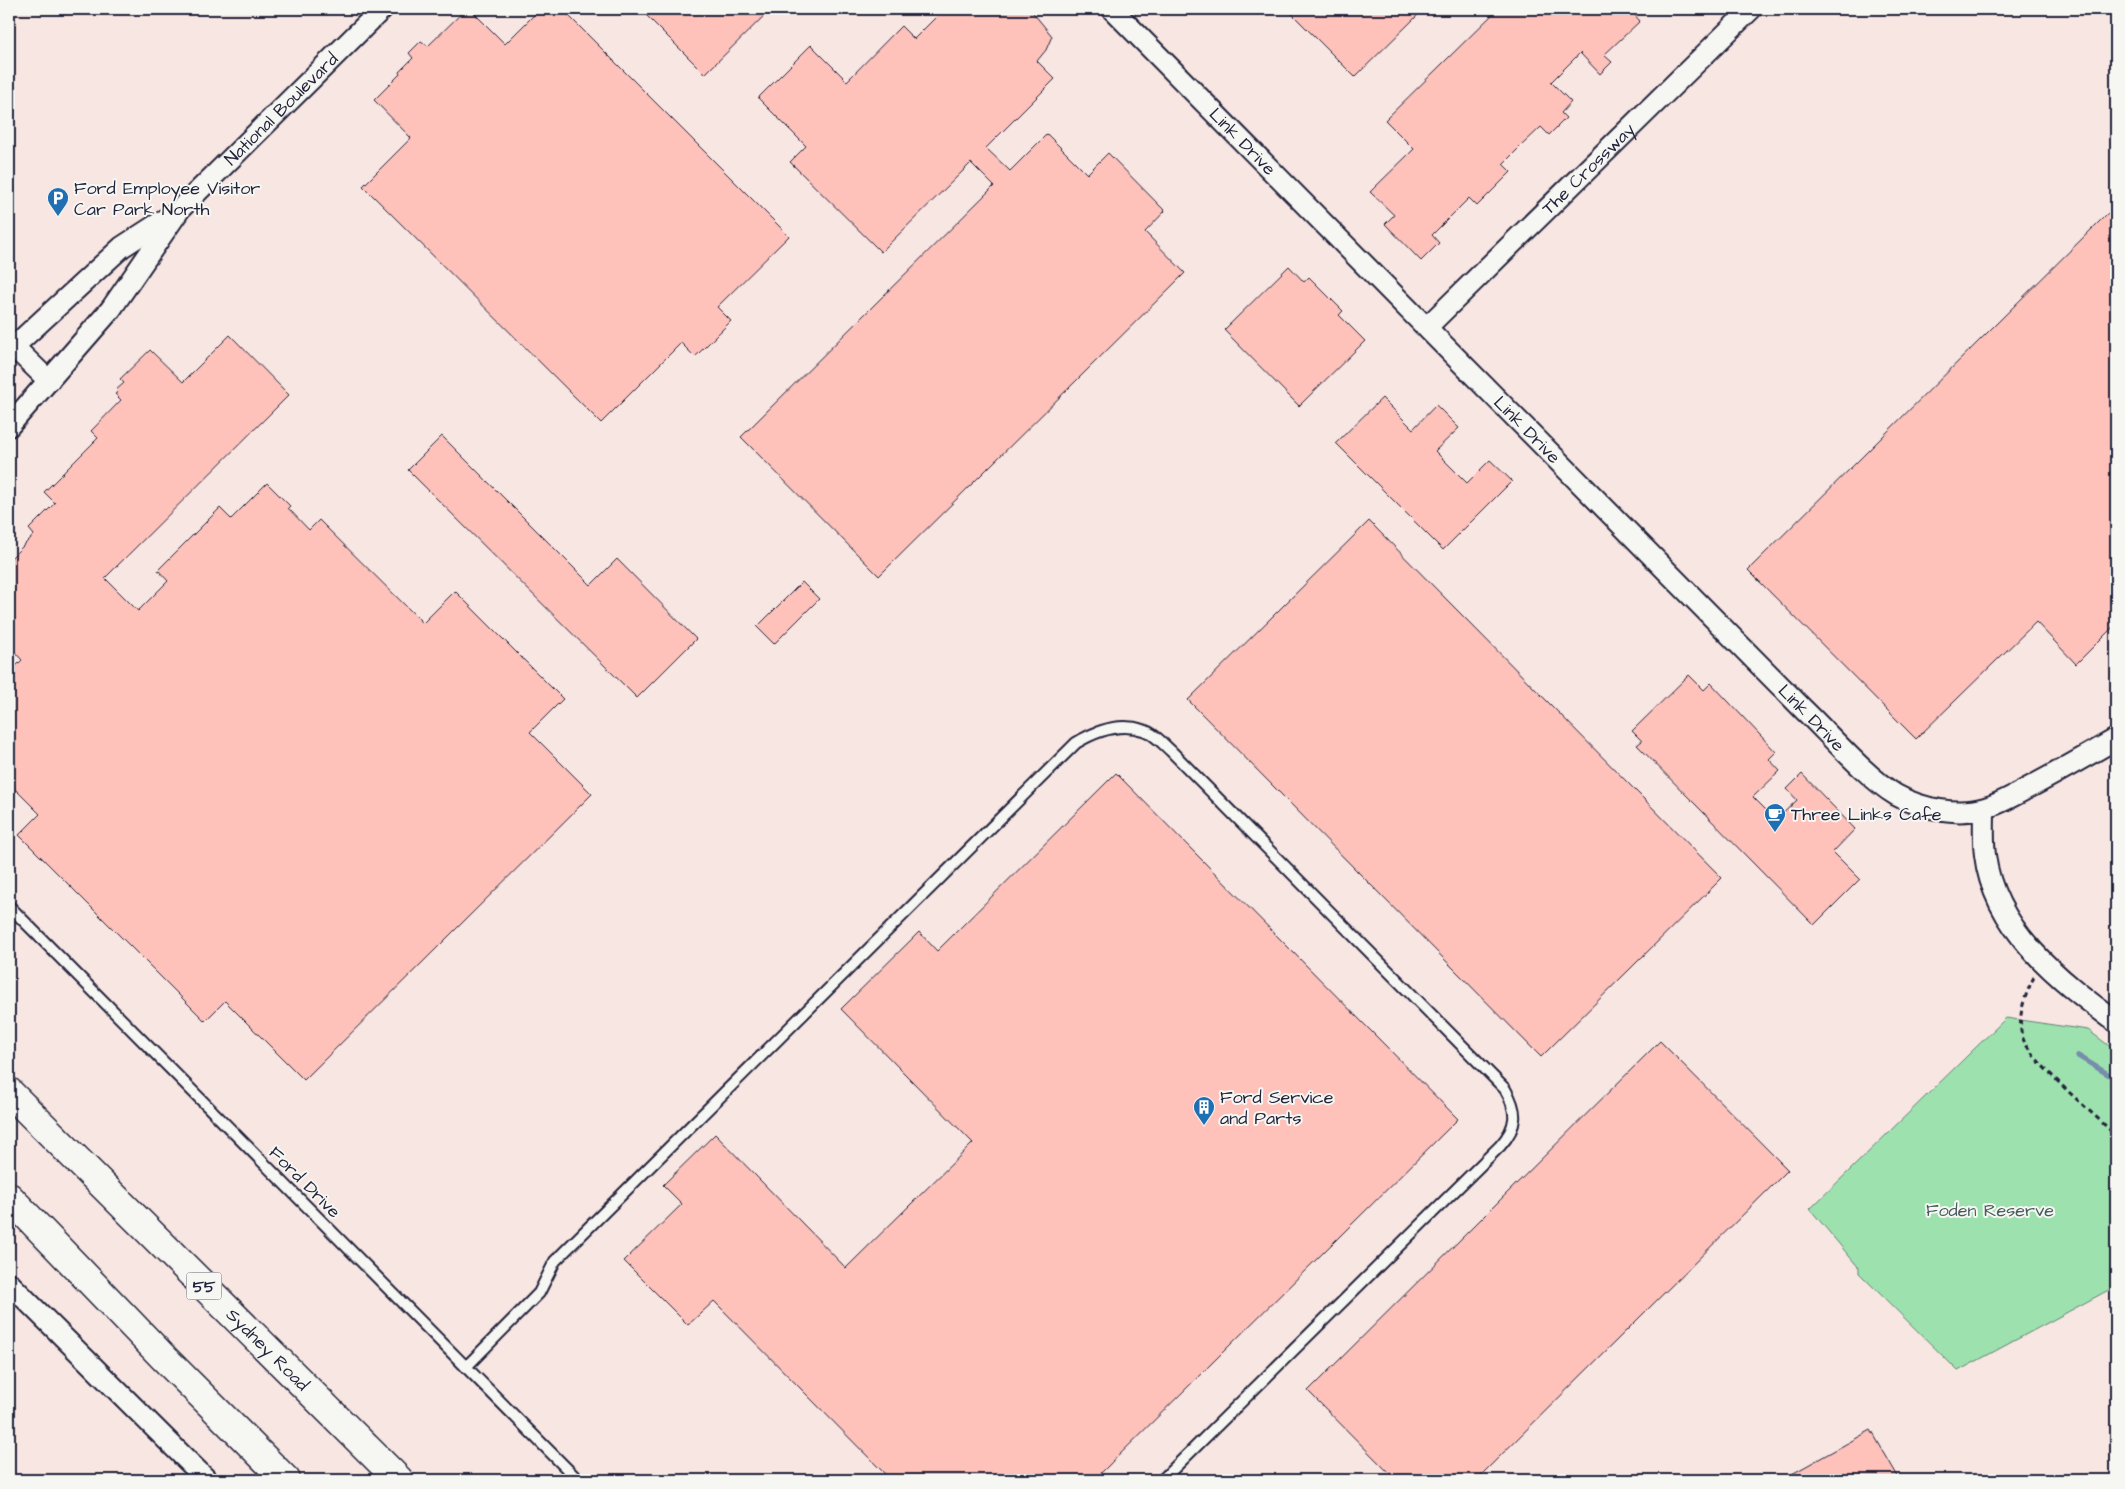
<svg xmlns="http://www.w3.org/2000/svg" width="2125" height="1489" viewBox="0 0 2125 1489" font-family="'Architects Daughter',sans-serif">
<rect width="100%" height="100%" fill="#f6f6f2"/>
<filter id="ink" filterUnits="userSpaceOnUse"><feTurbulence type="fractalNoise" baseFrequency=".02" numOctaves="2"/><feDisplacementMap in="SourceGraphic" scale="10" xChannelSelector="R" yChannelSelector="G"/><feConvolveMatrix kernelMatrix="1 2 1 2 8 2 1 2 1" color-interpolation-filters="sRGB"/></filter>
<g filter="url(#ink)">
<rect fill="#f8e6e2" x="9" y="9" width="2107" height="1471"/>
<path fill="#9de2ae" stroke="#608274" d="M 2006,1018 L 2088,1030 L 2116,1051 L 2116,1286 L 1958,1371 L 1859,1273 L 1859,1268 L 1810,1209 Z"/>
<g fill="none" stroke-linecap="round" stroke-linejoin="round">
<path stroke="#778dac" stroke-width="5.5" d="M 2078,1056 L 2116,1079"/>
</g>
<g fill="#fec2bb" stroke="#22223b">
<path d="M 466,9 L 470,9 L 505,44 L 540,9 L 562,9 L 789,236 L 717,307 L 731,321 L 695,357 L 681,343 L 601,423 L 363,186 L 411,138 L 374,100 L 400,74 L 399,72 L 413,58 L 409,53 L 421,41 L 428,46 Z"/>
<path d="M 640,9 L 771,9 L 705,74 Z"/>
<path d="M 944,9 L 1030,9 L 1052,36 L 1046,50 L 1037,61 L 1055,79 L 986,148 L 1010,171 L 1047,134 L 1087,174 L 1108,153 L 1165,211 L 1145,232 L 1185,273 L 879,576 L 741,437 L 994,186 L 971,163 L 881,252 L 790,162 L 806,146 L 758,98 L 811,45 L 847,81 L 901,26 L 914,39 Z"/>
<path d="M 1287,9 L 1424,9 L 1355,77 Z"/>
<path d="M 1498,9 L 1629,9 L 1640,21 L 1604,55 L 1612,62 L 1600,74 L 1580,53 L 1551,82 L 1571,102 L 1561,113 L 1566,118 L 1549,135 L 1541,127 L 1522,145 L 1503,164 L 1511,172 L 1477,206 L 1469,198 L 1432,235 L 1439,243 L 1421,261 L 1385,224 L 1394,215 L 1370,192 L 1414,149 L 1385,120 Z"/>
<path d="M 2108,213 L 2116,221 L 2116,624 L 2076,664 L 2036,622 L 1916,739 L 1748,570 Z"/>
<path d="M 1289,266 L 1304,282 L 1309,277 L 1343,311 L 1339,315 L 1365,341 L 1299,406 L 1224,330 Z"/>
<path d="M 230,335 L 289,395 L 105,578 L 138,611 L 168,581 L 158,570 L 220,508 L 231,519 L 267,483 L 290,506 L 288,508 L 309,530 L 319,520 L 423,623 L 455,591 L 563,699 L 530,732 L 592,794 L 304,1080 L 225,1001 L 205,1021 L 19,835 L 40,814 L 9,783 L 9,673 L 22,660 L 9,646 L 9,560 L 34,535 L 29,529 L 55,503 L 44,492 L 98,438 L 91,431 L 121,400 L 115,394 L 118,392 L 116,390 L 124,383 L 120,379 L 150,350 L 183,382 Z"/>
<path d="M 1382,398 L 1413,429 L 1436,405 L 1459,428 L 1435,451 L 1467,483 L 1490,460 L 1512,481 L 1443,550 L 1336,443 Z"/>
<path d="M 442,436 L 591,585 L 617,559 L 696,639 L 637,698 L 408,470 Z"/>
<path d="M 1369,521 L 1722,878 L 1541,1057 L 1188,700 Z"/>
<path d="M 802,582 L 819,599 L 774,644 L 757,627 Z"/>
<path d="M 1689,675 L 1704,690 L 1711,683 L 1776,752 L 1769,759 L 1780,771 L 1753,797 L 1776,820 L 1797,800 L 1787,789 L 1802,774 L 1855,829 L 1833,852 L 1860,879 L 1814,925 L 1637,745 L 1642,741 L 1632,731 Z"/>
<path d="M 1116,773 L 1458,1119 L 1094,1480 L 891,1480 L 714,1301 L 688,1325 L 624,1261 L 682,1204 L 663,1185 L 715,1134 L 846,1268 L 973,1143 L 841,1009 L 919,932 L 937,951 Z"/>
<path d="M 1660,1041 L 1788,1170 L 1476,1480 L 1396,1480 L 1308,1391 Z"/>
<path d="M 1871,1430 L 1900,1480 L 1781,1480 L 1864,1434 Z"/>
</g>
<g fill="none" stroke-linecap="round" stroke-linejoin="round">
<g stroke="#22223b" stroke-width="14">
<g id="service">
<path d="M 9,906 L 578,1480"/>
<path d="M 466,1367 L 539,1293 L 555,1261 L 1076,743 C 1096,731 1119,722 1143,730 C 1154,733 1163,744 1171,751 L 1505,1089 C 1518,1111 1518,1126 1500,1146 L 1162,1480"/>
</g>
</g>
<g stroke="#22223b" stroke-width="24">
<g id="minor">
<path id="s1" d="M 1112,9 L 1804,710 C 1830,735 1866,777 1896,795 C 1921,809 1957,816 1985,808 C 1999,804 2013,796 2026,789 C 2057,773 2086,756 2116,739"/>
<path id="s2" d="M 1427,327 L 1751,9"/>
<path d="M 13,346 L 49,381"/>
<path d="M 9,351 L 122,247 L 170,216"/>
<path id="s3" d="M 9,426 L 111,309 L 180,209 L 382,9"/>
<path d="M 1984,809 C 1984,824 1983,840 1985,855 C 1994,930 2060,980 2116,1022"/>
<path d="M 9,1283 L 207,1480"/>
</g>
</g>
<g stroke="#22223b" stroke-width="31">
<g id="trunk">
<path id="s4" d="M 9,1092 L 399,1480"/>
<path d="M 9,1197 L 163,1357 L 286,1480"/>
</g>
</g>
<path stroke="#22223b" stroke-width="3" stroke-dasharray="5 4" stroke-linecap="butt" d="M 2034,977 C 2025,995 2017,1016 2022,1036 C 2030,1062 2094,1113 2116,1136"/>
<use href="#service" stroke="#f6f6f2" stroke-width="10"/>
<use href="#minor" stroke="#f6f6f2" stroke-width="20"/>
<use href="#trunk" stroke="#f6f6f2" stroke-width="28"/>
</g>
</g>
<defs>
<g id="parking-pin" transform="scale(1.125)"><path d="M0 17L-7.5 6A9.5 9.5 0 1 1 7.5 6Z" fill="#1f6fb2" stroke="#f6f6f2"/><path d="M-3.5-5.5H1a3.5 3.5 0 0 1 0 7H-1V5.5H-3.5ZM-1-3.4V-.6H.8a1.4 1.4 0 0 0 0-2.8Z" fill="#fff"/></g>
<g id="cafe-pin" transform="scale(1.125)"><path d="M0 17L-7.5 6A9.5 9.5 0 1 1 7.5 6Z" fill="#1f6fb2" stroke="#f6f6f2"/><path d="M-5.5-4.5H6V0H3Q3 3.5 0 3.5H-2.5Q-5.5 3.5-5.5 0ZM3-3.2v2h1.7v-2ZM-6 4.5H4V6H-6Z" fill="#fff"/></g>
<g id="building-pin" transform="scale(1.125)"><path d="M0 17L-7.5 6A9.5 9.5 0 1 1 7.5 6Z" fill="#1f6fb2" stroke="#f6f6f2"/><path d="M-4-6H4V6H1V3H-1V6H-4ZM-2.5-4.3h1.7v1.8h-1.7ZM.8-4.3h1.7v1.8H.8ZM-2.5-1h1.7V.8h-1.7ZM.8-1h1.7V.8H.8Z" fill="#fff"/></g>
</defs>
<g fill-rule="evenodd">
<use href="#parking-pin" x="58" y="198"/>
<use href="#cafe-pin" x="1775" y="814"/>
<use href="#building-pin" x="1204" y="1107"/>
</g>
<g text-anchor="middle" stroke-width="4" stroke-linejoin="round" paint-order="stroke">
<rect fill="#f6f6f2" stroke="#626272" stroke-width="1" x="186.5" y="1272.5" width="35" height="27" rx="4"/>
<g font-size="16" font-weight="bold" fill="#22223b">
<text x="204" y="1292">55</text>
</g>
<g font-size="18" fill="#22223b" stroke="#f6f6f2">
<text dy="6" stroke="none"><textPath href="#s3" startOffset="419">National Boulevard</textPath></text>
<text dy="6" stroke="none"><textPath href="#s1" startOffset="186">Link Drive</textPath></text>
<text dy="6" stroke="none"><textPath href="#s2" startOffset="226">The Crossway</textPath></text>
<text dy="6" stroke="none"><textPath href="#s1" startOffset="591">Link Drive</textPath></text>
<text dy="6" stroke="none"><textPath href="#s1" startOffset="996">Link Drive</textPath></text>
<text transform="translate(305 1182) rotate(45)" y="6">Ford Drive</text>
<text dy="6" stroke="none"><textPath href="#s4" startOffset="365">Sydney Road</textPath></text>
</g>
<g font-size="18" fill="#22223b" stroke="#f6f6f2" text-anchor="start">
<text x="74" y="194">Ford Employee Visitor<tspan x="74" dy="21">Car Park North</tspan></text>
<text x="1791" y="820">Three Links Cafe</text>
<text x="1220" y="1103">Ford Service<tspan x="1220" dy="21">and Parts</tspan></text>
</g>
<g font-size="18" fill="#475c5e" stroke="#f6f6f2">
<text x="1990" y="1216">Foden Reserve</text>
</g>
</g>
<rect width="2125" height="1489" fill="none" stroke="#f6f6f2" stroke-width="30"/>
<rect x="15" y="15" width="2095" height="1459" fill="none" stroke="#22223b" stroke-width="2" filter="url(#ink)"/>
</svg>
